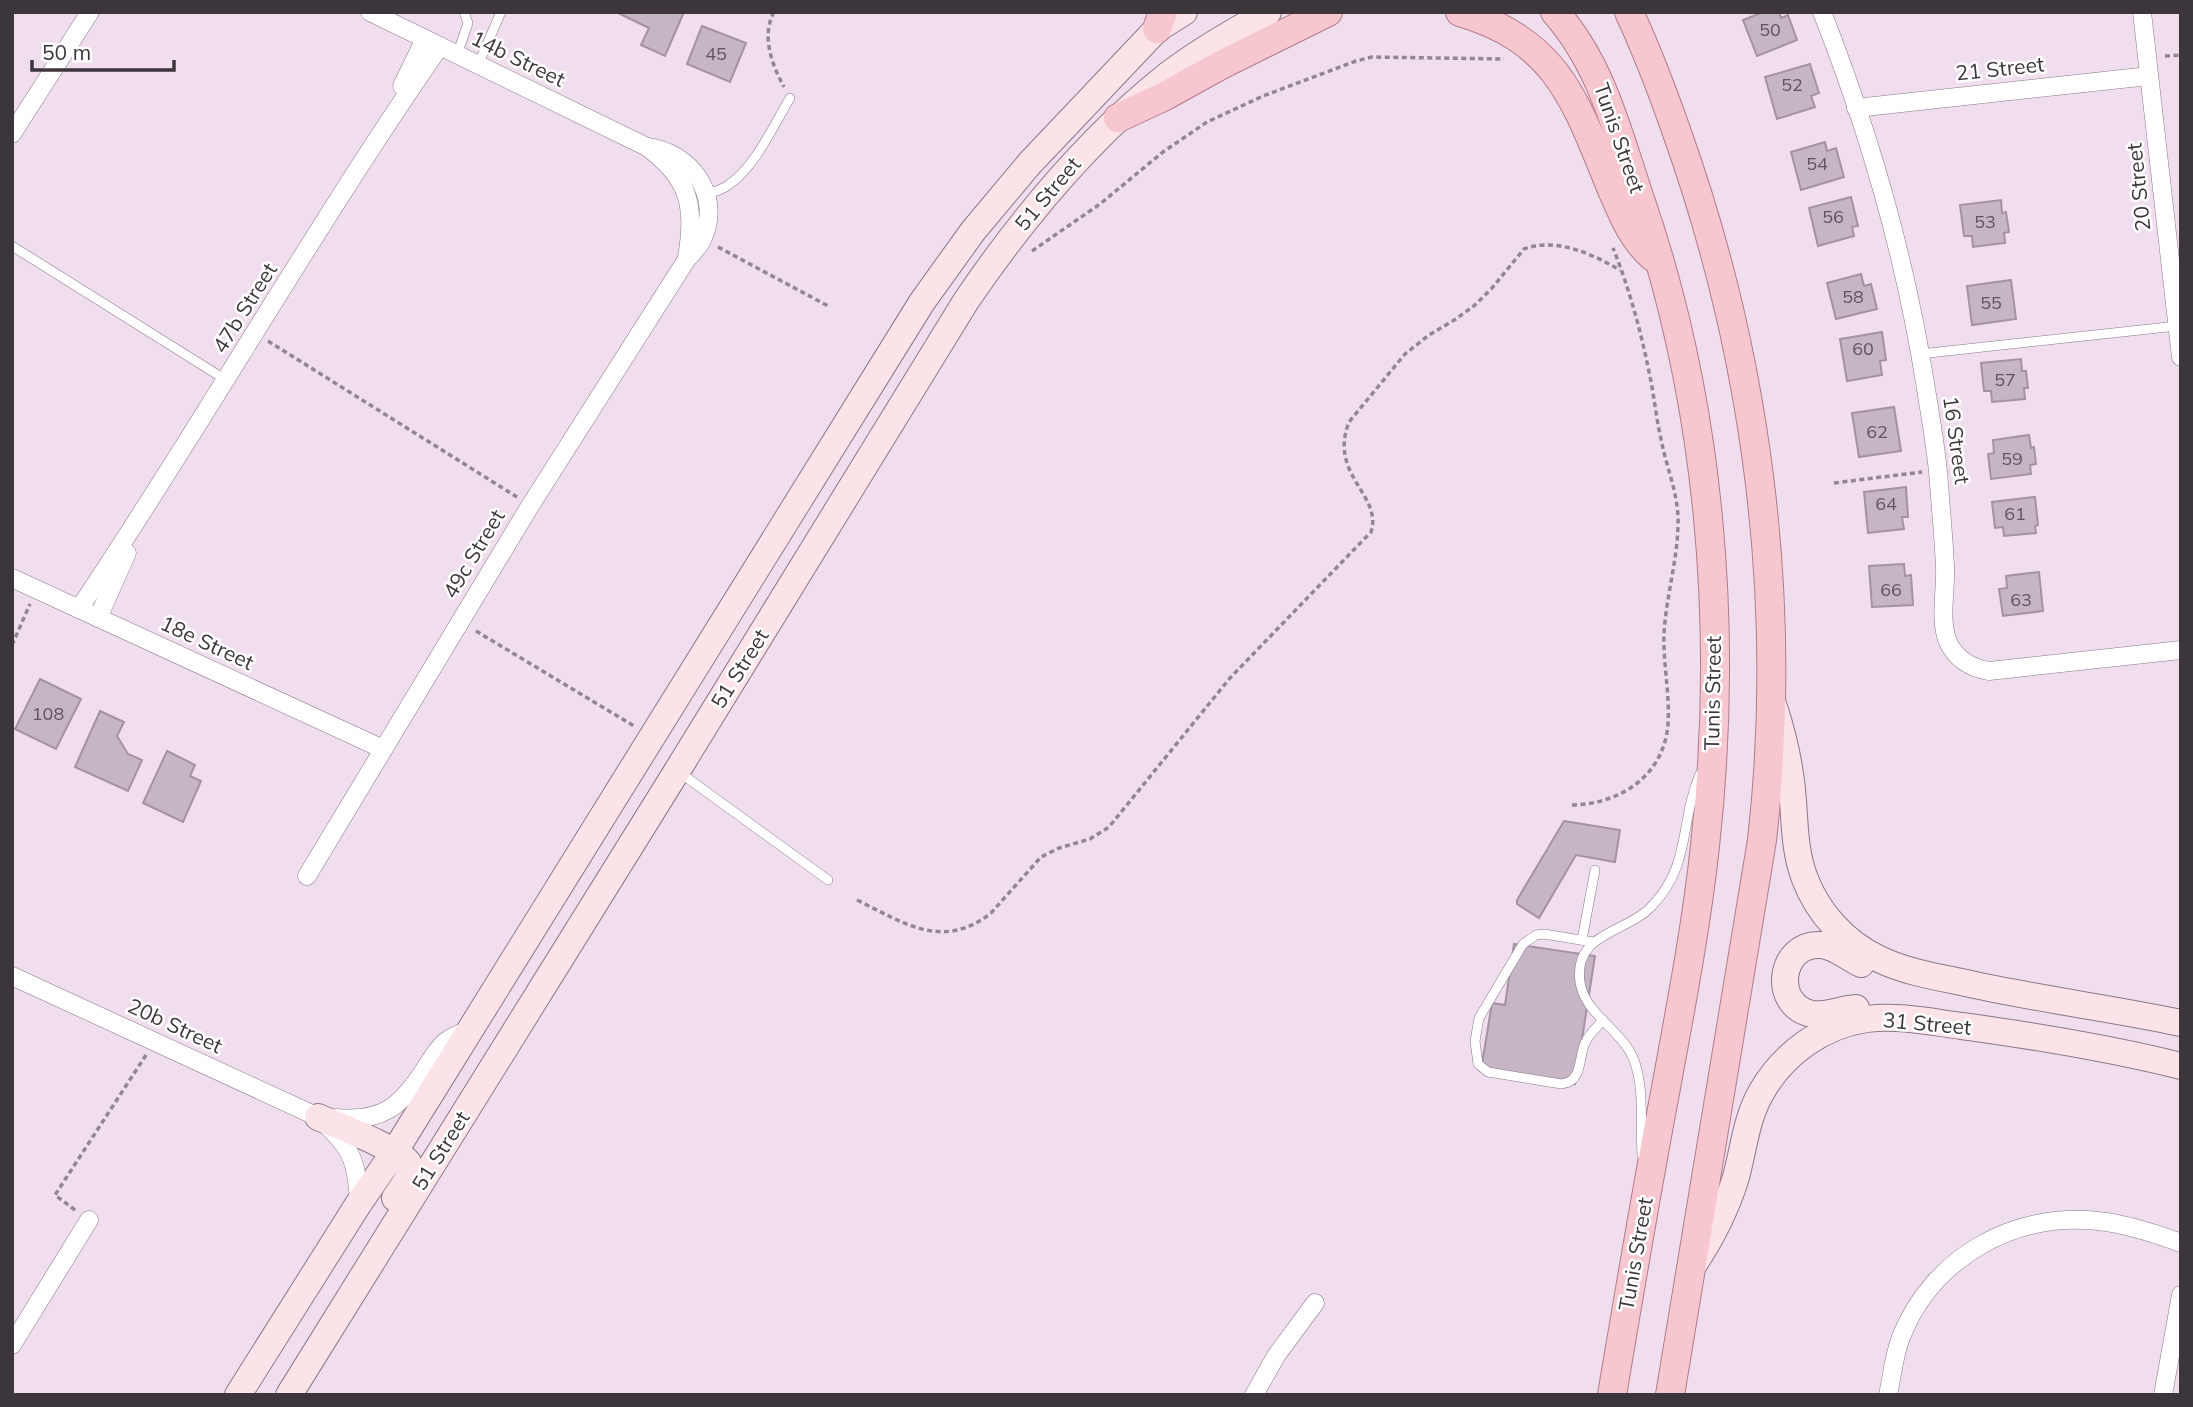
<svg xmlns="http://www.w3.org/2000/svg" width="2193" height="1407" viewBox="0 0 2193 1407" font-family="Mulish,sans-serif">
<rect width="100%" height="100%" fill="#f0deef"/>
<g fill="#c6b5c5" stroke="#a393a2" stroke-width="2">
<path d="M 616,12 L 684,12 L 665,56 L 641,45 L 649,28 Z"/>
<path d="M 1763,12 L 1779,12 L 1781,18 L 1788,15 L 1797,40 L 1757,56 L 1743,20 Z"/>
<path d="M 702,26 L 746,43 L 730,82 L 687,64 Z"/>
<path d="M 1810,64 L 1819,93 L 1811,96 L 1815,107 L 1777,119 L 1765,77 Z"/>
<path d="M 1825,142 L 1827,151 L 1836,148 L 1844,177 L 1801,190 L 1791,152 Z"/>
<path d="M 1851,197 L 1858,226 L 1852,227 L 1854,236 L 1818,246 L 1809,208 Z"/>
<path d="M 2001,200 L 2002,213 L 2006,212 L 2009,232 L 2004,233 L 2005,243 L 1973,247 L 1972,236 L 1964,236 L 1960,205 Z"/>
<path d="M 1861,274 L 1864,286 L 1871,284 L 1877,309 L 1836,319 L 1827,283 Z"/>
<path d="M 2011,280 L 2016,319 L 1972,325 L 1967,286 Z"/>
<path d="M 1882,332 L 1886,360 L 1880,361 L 1882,375 L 1847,381 L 1840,339 Z"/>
<path d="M 2021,359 L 2022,371 L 2026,371 L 2028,388 L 2024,388 L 2025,399 L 1992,402 L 1991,391 L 1984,391 L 1981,363 Z"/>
<path d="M 1894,407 L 1901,451 L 1859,457 L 1852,413 Z"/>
<path d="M 2029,435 L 2031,448 L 2034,447 L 2036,464 L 2030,465 L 2031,474 L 1991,479 L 1988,454 L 1994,453 L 1993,440 Z"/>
<path d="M 1906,487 L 1908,517 L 1902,517 L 1904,529 L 1868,533 L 1864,492 Z"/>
<path d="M 2035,497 L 2038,525 L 2035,526 L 2036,533 L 2004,536 L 2003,527 L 1995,528 L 1992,502 Z"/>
<path d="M 1904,564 L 1905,576 L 1911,575 L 1913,605 L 1872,607 L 1869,566 Z"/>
<path d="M 2039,572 L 2043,611 L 2003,616 L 1999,589 L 2007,588 L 2006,576 Z"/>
<path d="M 40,679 L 81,699 L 56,749 L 15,729 Z"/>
<path d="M 100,711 L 124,722 L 117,736 L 128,754 L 142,760 L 128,791 L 75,767 Z"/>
<path d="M 167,751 L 195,765 L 190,776 L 201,781 L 183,822 L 143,803 Z"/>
<path d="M 1564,821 L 1620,830 L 1615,862 L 1576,855 L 1539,918 L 1517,904 L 1517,900 Z"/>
<path d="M 1514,944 L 1595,956 L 1575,1084 L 1481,1070 L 1492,1003 L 1505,1005 Z"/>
</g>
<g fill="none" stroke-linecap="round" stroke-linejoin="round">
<g stroke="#897988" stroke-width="10">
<g id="lane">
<path d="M 457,55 L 468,23 L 464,12"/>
<path d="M 478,65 L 501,12"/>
<path d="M 706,195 C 713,192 721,190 727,186 C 754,169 774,125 790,98"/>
<path d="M 12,246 L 226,380"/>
<path d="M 1920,354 L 2177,326"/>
<path d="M 679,772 L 828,880"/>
<path d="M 1582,940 L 1595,870"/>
<path d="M 1593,942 L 1544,934 L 1536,935 L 1523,944 L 1479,1018 L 1475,1041 L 1478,1064 L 1488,1072 L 1561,1084 C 1583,1082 1578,1059 1585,1043 C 1589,1034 1597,1027 1603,1020"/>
<path d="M 1642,1155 C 1640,1124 1646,1077 1629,1050 C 1615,1027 1584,1011 1580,982 C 1573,933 1626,933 1651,907 C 1692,865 1679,823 1700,774"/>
</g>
</g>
<g stroke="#897988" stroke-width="19">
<g id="street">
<path d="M 370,12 L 647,147 C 689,178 696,206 687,257"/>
<path d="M 1822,12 C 1870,134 1906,260 1926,389 C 1931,421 1937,452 1939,484 C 1941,512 1944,540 1945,568 C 1946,591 1939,620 1948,642 C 1956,659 1971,668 1989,671 L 2181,650"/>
<path d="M 2142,12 L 2181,357"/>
<path d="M 402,86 L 425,39"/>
<path d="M 1856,108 L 2149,76"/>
<path d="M 12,134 L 90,12"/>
<path d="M 12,578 L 383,749"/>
<path d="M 79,609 C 203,424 313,229 440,46"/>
<path d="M 98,618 L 127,553"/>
<path d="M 307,876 L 530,506 L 687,259 C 692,253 700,246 703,238 C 722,194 690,152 647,147"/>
<path d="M 12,976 L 318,1117 C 351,1147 357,1159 359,1203"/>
<path d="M 336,1118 C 383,1122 400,1107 425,1069 C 431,1059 437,1049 445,1042 C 452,1036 461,1033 469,1030"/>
<path d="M 12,1345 L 89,1220"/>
<path d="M 1254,1395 L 1276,1356 L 1315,1303"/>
<path d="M 1888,1395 C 1892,1376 1894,1355 1901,1337 C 1933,1257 2014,1212 2098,1221 C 2127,1224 2154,1233 2181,1243"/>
<path d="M 2163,1395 L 2181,1295"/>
</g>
</g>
<g stroke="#897988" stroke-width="28">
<g id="secondary">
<path d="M 1774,707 C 1784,738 1791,768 1793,801 C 1795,828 1795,853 1805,879 C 1818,913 1845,943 1879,959 C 1906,972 1937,977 1966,983 C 2037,999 2110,1008 2181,1023"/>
<path d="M 1856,1008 C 1842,1009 1826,1016 1812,1014 C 1771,1006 1779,942 1821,945 C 1835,946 1848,958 1861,964"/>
<path d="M 318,1117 C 334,1124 404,1151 409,1164 C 413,1176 401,1189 395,1198"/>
<path d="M 1692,1267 C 1711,1239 1726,1210 1736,1177 C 1744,1148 1746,1118 1762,1091 C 1784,1053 1823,1025 1867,1019 C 1899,1015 1931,1022 1962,1026 C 2035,1036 2109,1048 2181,1066"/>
<path d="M 238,1395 L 359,1203 L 395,1151 L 922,302 L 973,231 L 1030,163 L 1157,29 L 1184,12"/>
<path d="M 289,1395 L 677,771 L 966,301 C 1023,217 1089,138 1168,75 C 1199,51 1234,32 1268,12"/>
</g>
</g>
<g stroke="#b27b88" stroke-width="30">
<g id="primary">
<path d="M 1460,12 C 1559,41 1576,103 1612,190 C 1623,215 1632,239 1653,257"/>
<path d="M 1555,12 C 1602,65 1618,134 1640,199 C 1711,405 1729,630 1705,846 C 1696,929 1680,1011 1665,1093 C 1646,1193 1629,1294 1612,1395"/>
<path d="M 1629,12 C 1647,51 1662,90 1676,130 C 1757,356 1789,601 1762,840 L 1670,1395"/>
<path d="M 1157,29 L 1163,12"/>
<path d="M 1118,118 L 1163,97 L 1221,65 L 1328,12"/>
</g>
</g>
<g stroke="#928691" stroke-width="3.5" stroke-dasharray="5 3.5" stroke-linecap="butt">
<path d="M 774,12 C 761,36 772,65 784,87"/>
<path d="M 2165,56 L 2181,55"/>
<path d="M 718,247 L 830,307"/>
<path d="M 1032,251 L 1100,204 L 1163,152 L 1207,122 L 1263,96 L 1356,61 L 1372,57 L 1504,59"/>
<path d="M 268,341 L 517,497"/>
<path d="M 1834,483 L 1922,472"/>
<path d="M 476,631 L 634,726"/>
<path d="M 12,645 L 30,604"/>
<path d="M 1572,805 C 1620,804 1664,776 1668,724 C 1670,694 1663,664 1664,634 C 1666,595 1679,556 1678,517 C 1677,490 1666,466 1661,439 C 1657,422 1655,404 1652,387 C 1643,339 1631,293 1613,248"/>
<path d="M 857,900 C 904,923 943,951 991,913 L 1041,857 L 1059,848 L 1090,839 L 1109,827 L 1230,678 L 1371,532 C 1383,495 1328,475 1349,422 L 1405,354 L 1429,335 L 1456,319 L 1475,305 L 1492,288 L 1524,249 C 1556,237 1592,254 1620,270"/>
<path d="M 75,1210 L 55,1195 L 146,1055"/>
</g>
<use href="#lane" stroke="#fff" stroke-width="9"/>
<use href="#street" stroke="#fff" stroke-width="18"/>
<use href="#secondary" stroke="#fbe3e8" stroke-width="26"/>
<use href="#primary" stroke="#f7c7d0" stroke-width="28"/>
</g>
<g text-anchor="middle" stroke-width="5" stroke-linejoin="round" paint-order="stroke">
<g font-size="18" fill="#5e555e">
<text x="1770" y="36">50</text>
<text x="716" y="60">45</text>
<text x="1792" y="91">52</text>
<text x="1817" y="170">54</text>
<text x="1833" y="223">56</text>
<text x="1985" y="228">53</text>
<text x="1853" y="303">58</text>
<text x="1991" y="309">55</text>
<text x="1863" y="355">60</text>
<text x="2005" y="386">57</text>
<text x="1877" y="438">62</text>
<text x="2012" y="465">59</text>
<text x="1886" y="510">64</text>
<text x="2015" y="520">61</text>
<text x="1891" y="596">66</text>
<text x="2021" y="606">63</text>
<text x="48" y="720">108</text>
</g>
<g font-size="21" fill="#3c353c" stroke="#fff">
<text transform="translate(518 59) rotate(26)" y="7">14b Street</text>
<text transform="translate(2000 69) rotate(-6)" y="7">21 Street</text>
<text transform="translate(1619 138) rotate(71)" y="7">Tunis Street</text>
<text transform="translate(2139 187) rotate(-96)" y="7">20 Street</text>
<text transform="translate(1048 194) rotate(-50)" y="7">51 Street</text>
<text transform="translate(245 308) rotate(-58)" y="7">47b Street</text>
<text transform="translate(1956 440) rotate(82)" y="7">16 Street</text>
<text transform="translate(474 554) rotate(-59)" y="7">49c Street</text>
<text transform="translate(207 643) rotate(25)" y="7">18e Street</text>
<text transform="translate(740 669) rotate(-58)" y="7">51 Street</text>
<text transform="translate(1713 693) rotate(-89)" y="7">Tunis Street</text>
<text transform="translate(1927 1024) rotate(5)" y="7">31 Street</text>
<text transform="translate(175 1026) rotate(25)" y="7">20b Street</text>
<text transform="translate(441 1151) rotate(-58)" y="7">51 Street</text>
<text transform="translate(1636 1254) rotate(-80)" y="7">Tunis Street</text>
</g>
</g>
<rect width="2193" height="1407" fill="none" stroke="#3c353c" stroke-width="28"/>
<path d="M32 60v10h142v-10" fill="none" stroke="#3c353c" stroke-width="3.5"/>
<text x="42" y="60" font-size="21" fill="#3c353c" stroke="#ffffff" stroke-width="5" paint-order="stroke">50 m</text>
</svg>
